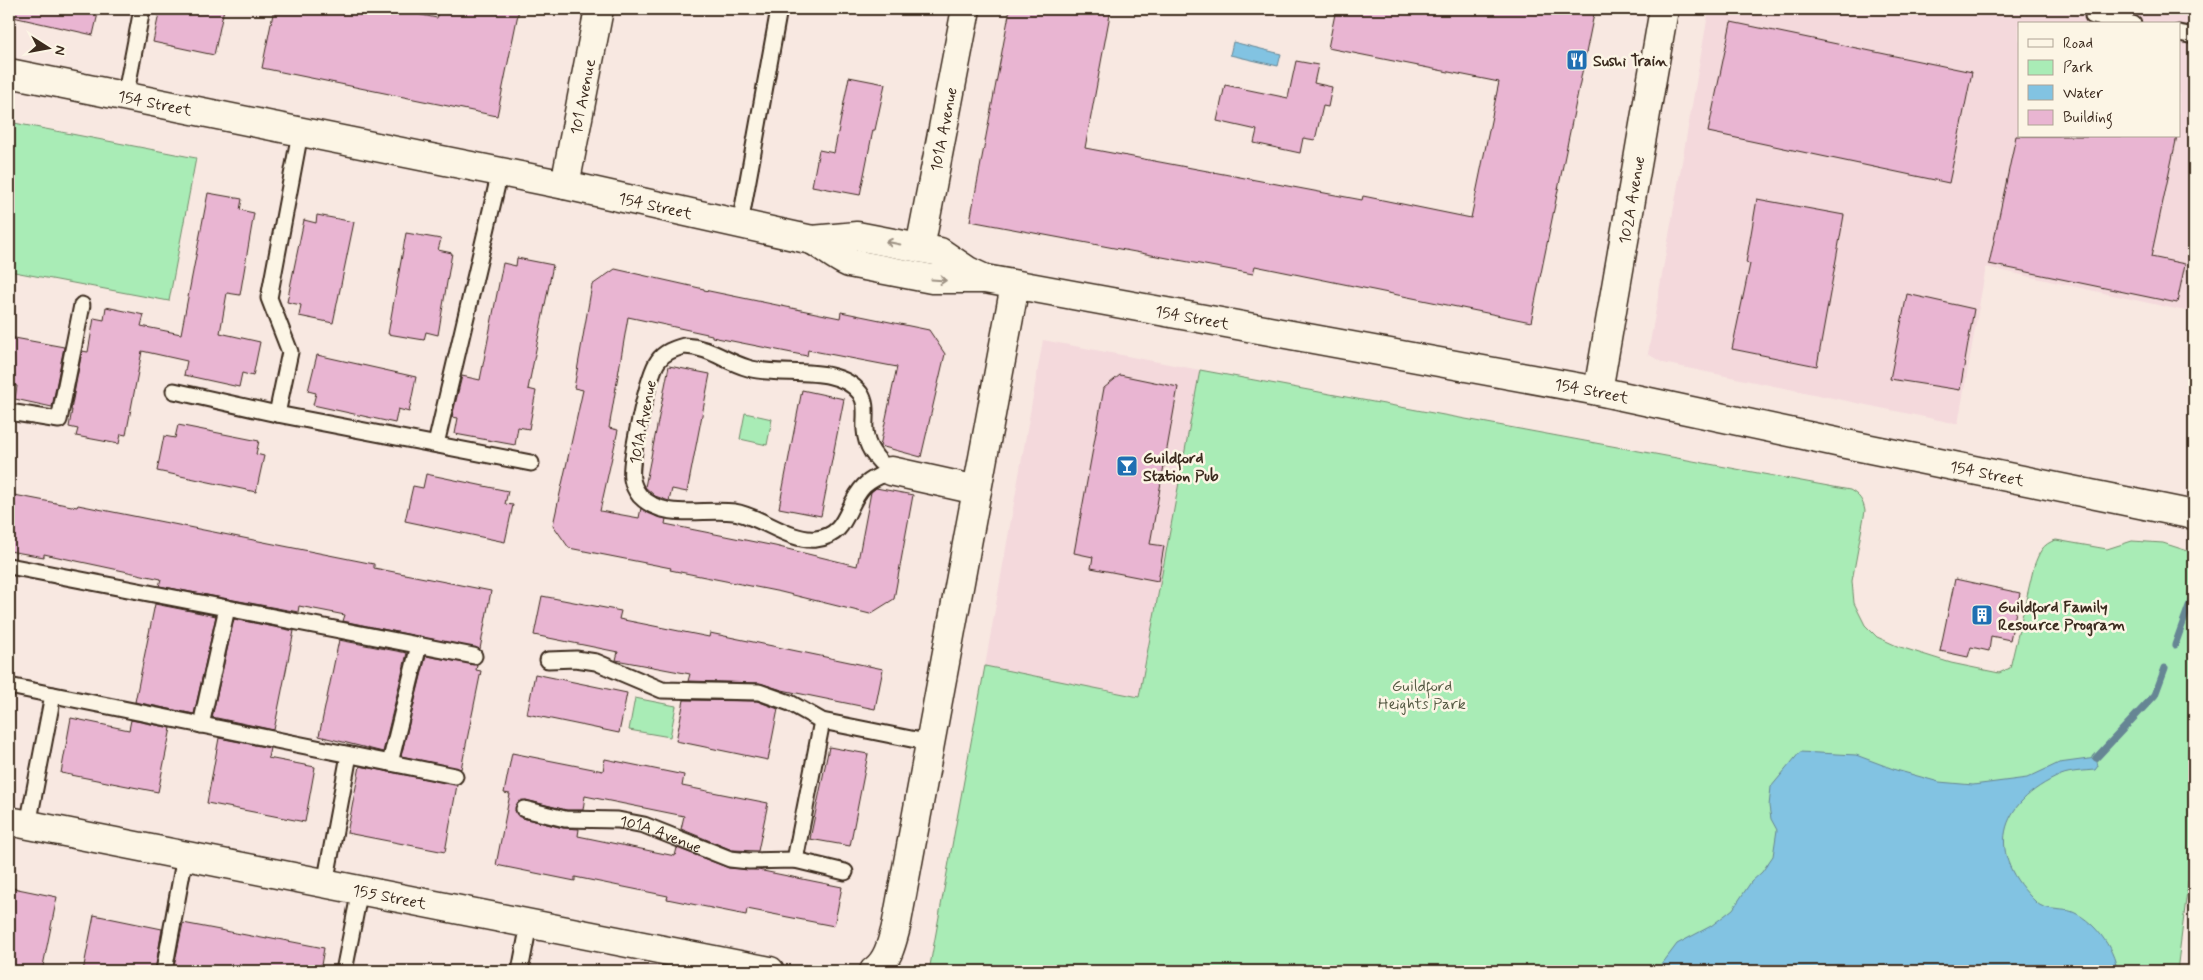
<svg xmlns="http://www.w3.org/2000/svg" width="2203" height="980" viewBox="0 0 2203 980" font-family="Mynerve,sans-serif">
<rect width="100%" height="100%" fill="#f8e8e1"/>
<filter id="ink" filterUnits="userSpaceOnUse"><feTurbulence type="fractalNoise" baseFrequency=".02" numOctaves="2"/><feDisplacementMap in="SourceGraphic" scale="10" xChannelSelector="R" yChannelSelector="G"/><feConvolveMatrix kernelMatrix="1 2 1 2 8 2 1 2 1" color-interpolation-filters="sRGB"/></filter>
<g filter="url(#ink)">
<g fill="#f4d9dc" fill-rule="evenodd">
<path d="M 1709,9 L 2194,9 L 2194,313 L 1986,267 L 1958,424 L 1663,363 L 1648,354 ZM 2019,24 L 2179,24 L 2179,136 L 2019,136 Z"/>
<path d="M 1043,340 L 1200,370 L 1139,698 L 985,666 Z"/>
</g>
<g fill="#a9ecb6" stroke="#728b6a">
<path d="M 9,122 L 196,158 L 169,301 L 9,271 Z"/>
<path d="M 1200,370 L 1850,490 C 1859,495 1863,500 1865,511 L 1852,581 L 1854,603 L 1865,625 L 1877,637 L 1897,646 L 1951,663 L 1999,673 L 2010,668 L 2034,566 C 2039,553 2042,544 2056,540 L 2107,549 L 2132,541 L 2163,543 L 2194,553 L 2194,836 L 2177,971 L 929,971 L 985,666 L 1139,697 Z"/>
<path d="M 745,413 L 772,419 L 767,445 L 740,439 Z"/>
<path d="M 635,698 L 676,706 L 670,737 L 629,730 Z"/>
</g>
<g fill="#82c3e2" stroke="#668694">
<path d="M 1233,42 L 1281,54 L 1278,66 L 1230,55 Z"/>
<path d="M 1800,752 L 1856,755 L 1896,770 L 1939,782 L 1973,785 L 2027,778 L 2059,763 L 2096,758 L 2098,766 L 2095,770 C 2085,771 2071,771 2061,775 C 1997,803 1985,854 2037,903 C 2044,910 2060,909 2070,911 C 2092,918 2115,948 2117,971 L 1913,971 C 1898,962 1841,966 1824,971 L 1650,971 L 1659,968 L 1677,944 L 1711,926 L 1733,909 L 1751,882 L 1762,872 L 1773,856 L 1777,830 L 1771,819 L 1769,806 L 1771,787 Z"/>
</g>
<g fill="none" stroke-linecap="round" stroke-linejoin="round">
<g stroke="#668694" stroke-width="7">
<path d="M 2175,645 L 2194,592"/>
<path d="M 2096,758 L 2155,695 L 2165,668"/>
</g>
</g>
<g fill="#e9b5d2" stroke="#3b2a1e">
<path d="M 14,9 L 99,9 L 93,35 L 13,17 Z"/>
<path d="M 160,9 L 224,9 L 214,55 L 153,42 Z"/>
<path d="M 274,9 L 391,9 L 437,18 L 439,9 L 519,9 L 497,116 L 262,68 Z"/>
<path d="M 1010,9 L 1111,9 L 1085,148 L 1362,200 L 1363,196 L 1471,218 L 1499,82 L 1328,48 L 1336,9 L 1595,9 L 1531,322 L 1255,266 L 1253,274 L 970,221 Z"/>
<path d="M 1731,22 L 1972,72 L 1949,183 L 1708,132 Z"/>
<path d="M 1296,61 L 1318,65 L 1314,83 L 1332,87 L 1328,107 L 1323,106 L 1315,140 L 1303,138 L 1300,153 L 1254,143 L 1257,130 L 1217,121 L 1225,85 L 1288,98 Z"/>
<path d="M 849,77 L 885,84 L 875,130 L 873,130 L 860,195 L 812,186 L 819,150 L 834,153 Z"/>
<path d="M 2016,136 L 2177,136 L 2151,257 L 2185,264 L 2177,303 L 1989,264 Z"/>
<path d="M 208,193 L 242,199 L 240,210 L 254,213 L 240,295 L 227,293 L 220,333 L 260,342 L 253,376 L 242,373 L 239,387 L 184,375 L 187,361 L 142,351 L 126,435 L 121,434 L 119,444 L 76,436 L 78,429 L 69,427 L 72,410 L 71,410 L 82,351 L 88,352 L 94,318 L 104,320 L 106,307 L 144,315 L 141,326 L 181,334 Z"/>
<path d="M 1757,199 L 1844,215 L 1817,366 L 1732,349 L 1750,264 L 1746,263 Z"/>
<path d="M 317,215 L 354,222 L 333,323 L 299,316 L 301,305 L 287,302 L 304,220 L 316,223 Z"/>
<path d="M 406,233 L 441,239 L 438,250 L 452,253 L 438,335 L 426,332 L 424,340 L 388,334 Z"/>
<path d="M 517,258 L 553,265 L 528,389 L 536,391 L 529,429 L 518,427 L 515,445 L 455,434 L 458,418 L 452,417 L 462,376 L 480,380 L 503,263 L 516,266 Z"/>
<path d="M 615,269 L 704,289 L 704,290 L 840,318 L 841,312 L 929,330 L 945,354 L 921,457 L 880,446 L 897,367 L 808,350 L 807,356 L 712,337 L 712,335 L 628,317 L 609,428 L 618,430 L 600,511 L 639,518 L 641,508 L 657,517 L 666,519 L 665,524 L 775,546 L 857,566 L 871,492 L 876,488 L 913,495 L 894,599 L 870,614 L 781,592 L 670,570 L 671,568 L 569,548 L 553,525 L 583,390 L 574,388 L 592,285 Z"/>
<path d="M 1907,294 L 1974,309 L 1960,390 L 1890,379 Z"/>
<path d="M 9,337 L 64,347 L 52,407 L 15,399 L 17,386 L 9,384 Z"/>
<path d="M 317,355 L 416,377 L 409,412 L 398,409 L 395,423 L 313,405 L 316,393 L 308,391 Z"/>
<path d="M 669,366 L 710,374 L 687,492 L 672,489 L 669,501 L 655,496 L 645,487 Z"/>
<path d="M 1120,375 L 1178,387 L 1150,544 L 1164,546 L 1158,581 L 1091,568 L 1093,557 L 1074,553 L 1104,388 Z"/>
<path d="M 802,390 L 844,399 L 821,516 L 779,508 Z"/>
<path d="M 178,425 L 259,441 L 256,454 L 264,456 L 256,492 L 157,471 L 164,436 L 175,438 Z"/>
<path d="M 426,474 L 508,491 L 505,504 L 513,505 L 505,542 L 405,521 L 413,486 L 423,488 Z"/>
<path d="M 9,494 L 77,507 L 78,505 L 374,564 L 374,568 L 491,591 L 480,649 L 343,621 L 345,615 L 299,606 L 298,612 L 159,586 L 161,579 L 44,554 L 44,557 L 9,551 Z"/>
<path d="M 1955,579 L 2020,593 L 2010,640 L 1991,636 L 1989,651 L 1971,647 L 1968,657 L 1940,651 Z"/>
<path d="M 542,596 L 621,611 L 619,619 L 709,637 L 710,633 L 883,669 L 875,709 L 782,690 L 759,683 L 688,681 L 690,674 L 616,660 L 618,652 L 534,635 Z"/>
<path d="M 155,604 L 216,616 L 194,714 L 135,702 Z"/>
<path d="M 234,619 L 294,631 L 274,730 L 212,717 Z"/>
<path d="M 339,640 L 407,653 L 383,752 L 319,736 Z"/>
<path d="M 426,656 L 477,665 L 476,670 L 481,671 L 461,769 L 401,756 Z"/>
<path d="M 535,674 L 627,693 L 619,733 L 527,714 Z"/>
<path d="M 684,700 L 757,701 L 778,709 L 768,760 L 676,741 Z"/>
<path d="M 71,718 L 129,730 L 131,720 L 171,728 L 158,792 L 61,773 Z"/>
<path d="M 219,738 L 270,748 L 268,758 L 315,767 L 305,822 L 207,803 Z"/>
<path d="M 829,747 L 868,754 L 850,846 L 810,839 Z"/>
<path d="M 512,753 L 603,771 L 605,759 L 684,775 L 682,786 L 768,803 L 758,851 L 732,850 L 681,829 L 684,816 L 585,796 L 583,810 L 566,810 L 526,800 L 518,802 L 515,811 L 522,818 L 563,828 L 579,829 L 578,836 L 675,856 L 677,848 L 729,868 L 758,870 L 842,887 L 834,926 L 747,909 L 746,915 L 667,899 L 668,896 L 575,877 L 575,881 L 496,865 L 510,794 L 504,793 Z"/>
<path d="M 360,766 L 457,785 L 445,852 L 347,833 Z"/>
<path d="M 13,888 L 57,897 L 42,971 L 9,971 L 9,895 L 12,896 Z"/>
<path d="M 94,915 L 162,929 L 155,971 L 83,971 Z"/>
<path d="M 183,923 L 267,939 L 267,937 L 324,948 L 320,971 L 173,971 Z"/>
</g>
<g fill="none" stroke-linecap="round" stroke-linejoin="round">
<g stroke="#3b2a1e" stroke-width="19">
<g id="service">
<path d="M 2093,16 L 2133,24"/>
<path d="M 2179,33 L 2194,36"/>
<path d="M 125,98 L 142,9"/>
<path d="M 740,224 L 779,9"/>
<path d="M 684,346 C 710,347 724,361 748,368 C 782,378 837,363 860,393 C 868,404 864,418 865,430 C 866,448 877,461 891,471 C 881,475 871,479 864,486 C 845,505 849,535 816,539 C 790,542 761,516 734,512 C 703,508 664,521 640,496 C 636,491 633,485 632,479 C 629,462 648,374 658,361 C 664,352 674,349 684,346 Z"/>
<path d="M 174,391 L 277,414 L 531,463"/>
<path d="M 9,412 L 59,420 L 82,305"/>
<path d="M 277,414 L 290,352 L 269,298 L 300,133"/>
<path d="M 436,444 L 500,172"/>
<path d="M 9,566 L 474,656"/>
<path d="M 548,660 L 576,659 L 596,662 L 662,690 L 759,692 L 790,703 L 822,721 L 931,743"/>
<path d="M 9,686 L 455,776"/>
<path d="M 201,725 L 227,608"/>
<path d="M 390,763 L 419,645"/>
<path id="s1" d="M 524,809 L 565,819 L 618,820 L 644,825 L 730,859 L 749,861 L 795,860 L 845,872"/>
<path d="M 28,825 L 53,695"/>
<path d="M 795,860 L 822,721"/>
<path d="M 325,884 L 349,755"/>
<path d="M 164,971 L 185,856"/>
<path d="M 344,971 L 360,890"/>
<path d="M 520,971 L 529,924"/>
</g>
</g>
<g stroke="#3b2a1e" stroke-width="31">
<g id="minor">
<path id="s2" d="M 920,248 L 966,9"/>
<path d="M 891,471 L 977,490"/>
<path id="s3" d="M 9,821 L 770,971"/>
<path d="M 874,971 C 888,961 892,942 896,927 L 1015,285"/>
</g>
</g>
<g stroke="#3b2a1e" stroke-width="31">
<g id="tertiary">
<path id="s4" d="M 565,185 L 599,9"/>
<path id="s5" d="M 1598,391 L 1664,9"/>
</g>
</g>
<g stroke="#3b2a1e" stroke-width="31">
<g id="secondary">
<path id="s6" d="M 9,73 L 565,185 L 812,240 L 857,236 L 940,252 L 968,271 L 985,279"/>
<path id="s7" d="M 812,240 C 825,247 835,257 849,263 L 932,279 L 985,279 L 1598,391 L 1841,443 L 2194,515"/>
</g>
</g>
<use href="#service" stroke="#fcf5e5" stroke-width="15"/>
<use href="#minor" stroke="#fcf5e5" stroke-width="28"/>
<use href="#tertiary" stroke="#fcf5e5" stroke-width="28"/>
<use href="#secondary" stroke="#fcf5e5" stroke-width="28"/>
</g>
<defs><path id="oneway-shaft" d="M-6 0H5M1.5-3L5.5 0L1.5 3" fill="none" stroke-width="1.6" stroke-linecap="round" stroke-linejoin="round" transform="scale(1.25)"/></defs>
<g stroke="#9c9082">
<use href="#oneway-shaft" transform="translate(893 243) rotate(-169)"/>
<use href="#oneway-shaft" transform="translate(939 280) rotate(4)"/>
</g>
</g>
<defs>
<g id="restaurant-square" transform="scale(1.125)"><rect x="-9" y="-9" width="18" height="18" rx="4" fill="#1f6fb2" stroke="#fcf5e5"/><path d="M-5-6h1v4h1v-4h1v4h1v-4h1v5L-1.5 .5V6h-2V.5L-5-1ZM5-6V6H3V1.5H1.5Q1.5-4 5-6Z" fill="#fff"/></g>
<g id="bar-square" transform="scale(1.125)"><rect x="-9" y="-9" width="18" height="18" rx="4" fill="#1f6fb2" stroke="#fcf5e5"/><path d="M-6-5H6L.8 .8V4.5H3.5V6h-7V4.5H-.8V.8Z" fill="#fff"/></g>
<g id="building-square" transform="scale(1.125)"><rect x="-9" y="-9" width="18" height="18" rx="4" fill="#1f6fb2" stroke="#fcf5e5"/><path d="M-4-6H4V6H1V3H-1V6H-4ZM-2.5-4.3h1.7v1.8h-1.7ZM.8-4.3h1.7v1.8H.8ZM-2.5-1h1.7V.8h-1.7ZM.8-1h1.7V.8H.8Z" fill="#fff"/></g>
</defs>
<g fill-rule="evenodd">
<use href="#restaurant-square" x="1577" y="60"/>
<use href="#bar-square" x="1127" y="466"/>
<use href="#building-square" x="1982" y="615"/>
</g>
<g text-anchor="middle" stroke-width="5" stroke-linejoin="round" paint-order="stroke">
<g font-size="16" font-weight="bold" fill="#3b2a1e" stroke="#fcf5e5" text-anchor="start">
<text x="1593" y="66">Sushi Train</text>
<text x="1143" y="463">Guildford<tspan x="1143" dy="18">Station Pub</tspan></text>
<text x="1998" y="612">Guildford Family<tspan x="1998" dy="18">Resource Program</tspan></text>
</g>
<g font-size="16" fill="#3b2a1e" stroke="#fcf5e5">
<text dy="6" stroke="none"><textPath href="#s4" startOffset="90">101 Avenue</textPath></text>
<text dy="6" stroke="none"><textPath href="#s6" startOffset="149">154 Street</textPath></text>
<text dy="6" stroke="none"><textPath href="#s2" startOffset="121">101A Avenue</textPath></text>
<text dy="6" stroke="none"><textPath href="#s5" startOffset="194">102A Avenue</textPath></text>
<text dy="6" stroke="none"><textPath href="#s6" startOffset="660">154 Street</textPath></text>
<text dy="6" stroke="none"><textPath href="#s7" startOffset="392">154 Street</textPath></text>
<text dy="6" stroke="none"><textPath href="#s7" startOffset="798">154 Street</textPath></text>
<text transform="translate(642 422) rotate(-79)" y="6">101A Avenue</text>
<text dy="6" stroke="none"><textPath href="#s7" startOffset="1202">154 Street</textPath></text>
<text dy="6" stroke="none"><textPath href="#s1" startOffset="140">101A Avenue</textPath></text>
<text dy="6" stroke="none"><textPath href="#s3" startOffset="388">155 Street</textPath></text>
</g>
<g font-size="16" fill="#565a44" stroke="#fcf5e5">
<text x="1422" y="691">Guildford<tspan x="1422" dy="18">Heights Park</tspan></text>
</g>
</g>
<rect width="2203" height="980" fill="none" stroke="#fcf5e5" stroke-width="30"/>
<rect x="15" y="15" width="2173" height="950" fill="none" stroke="#3b2a1e" stroke-width="2" filter="url(#ink)"/>
<rect x="2018" y="22" width="162" height="115" fill="#fcf5e5" stroke="#afa495"/>
<rect x="2028" y="39" width="25" height="8" fill="#fcf5e5" stroke="#afa495"/>
<text x="2063" y="48" font-size="15" fill="#3b2a1e">Road</text>
<rect x="2028" y="60" width="25" height="15" fill="#a9ecb6" stroke="#afa495"/>
<text x="2063" y="72" font-size="15" fill="#3b2a1e">Park</text>
<rect x="2028" y="85" width="25" height="15" fill="#82c3e2" stroke="#afa495"/>
<text x="2063" y="98" font-size="15" fill="#3b2a1e">Water</text>
<rect x="2028" y="110" width="25" height="15" fill="#e9b5d2" stroke="#afa495"/>
<text x="2063" y="122" font-size="15" fill="#3b2a1e">Building</text>
<g transform="translate(48 48) rotate(101)" stroke="#fcf5e5" stroke-width="4" paint-order="stroke">
<path d="M0-4L9 19L0 12L-9 19Z" fill="#3b2a1e"/>
<text y="-8" font-size="14" font-weight="bold" text-anchor="middle" fill="#3b2a1e">N</text>
</g>
</svg>
